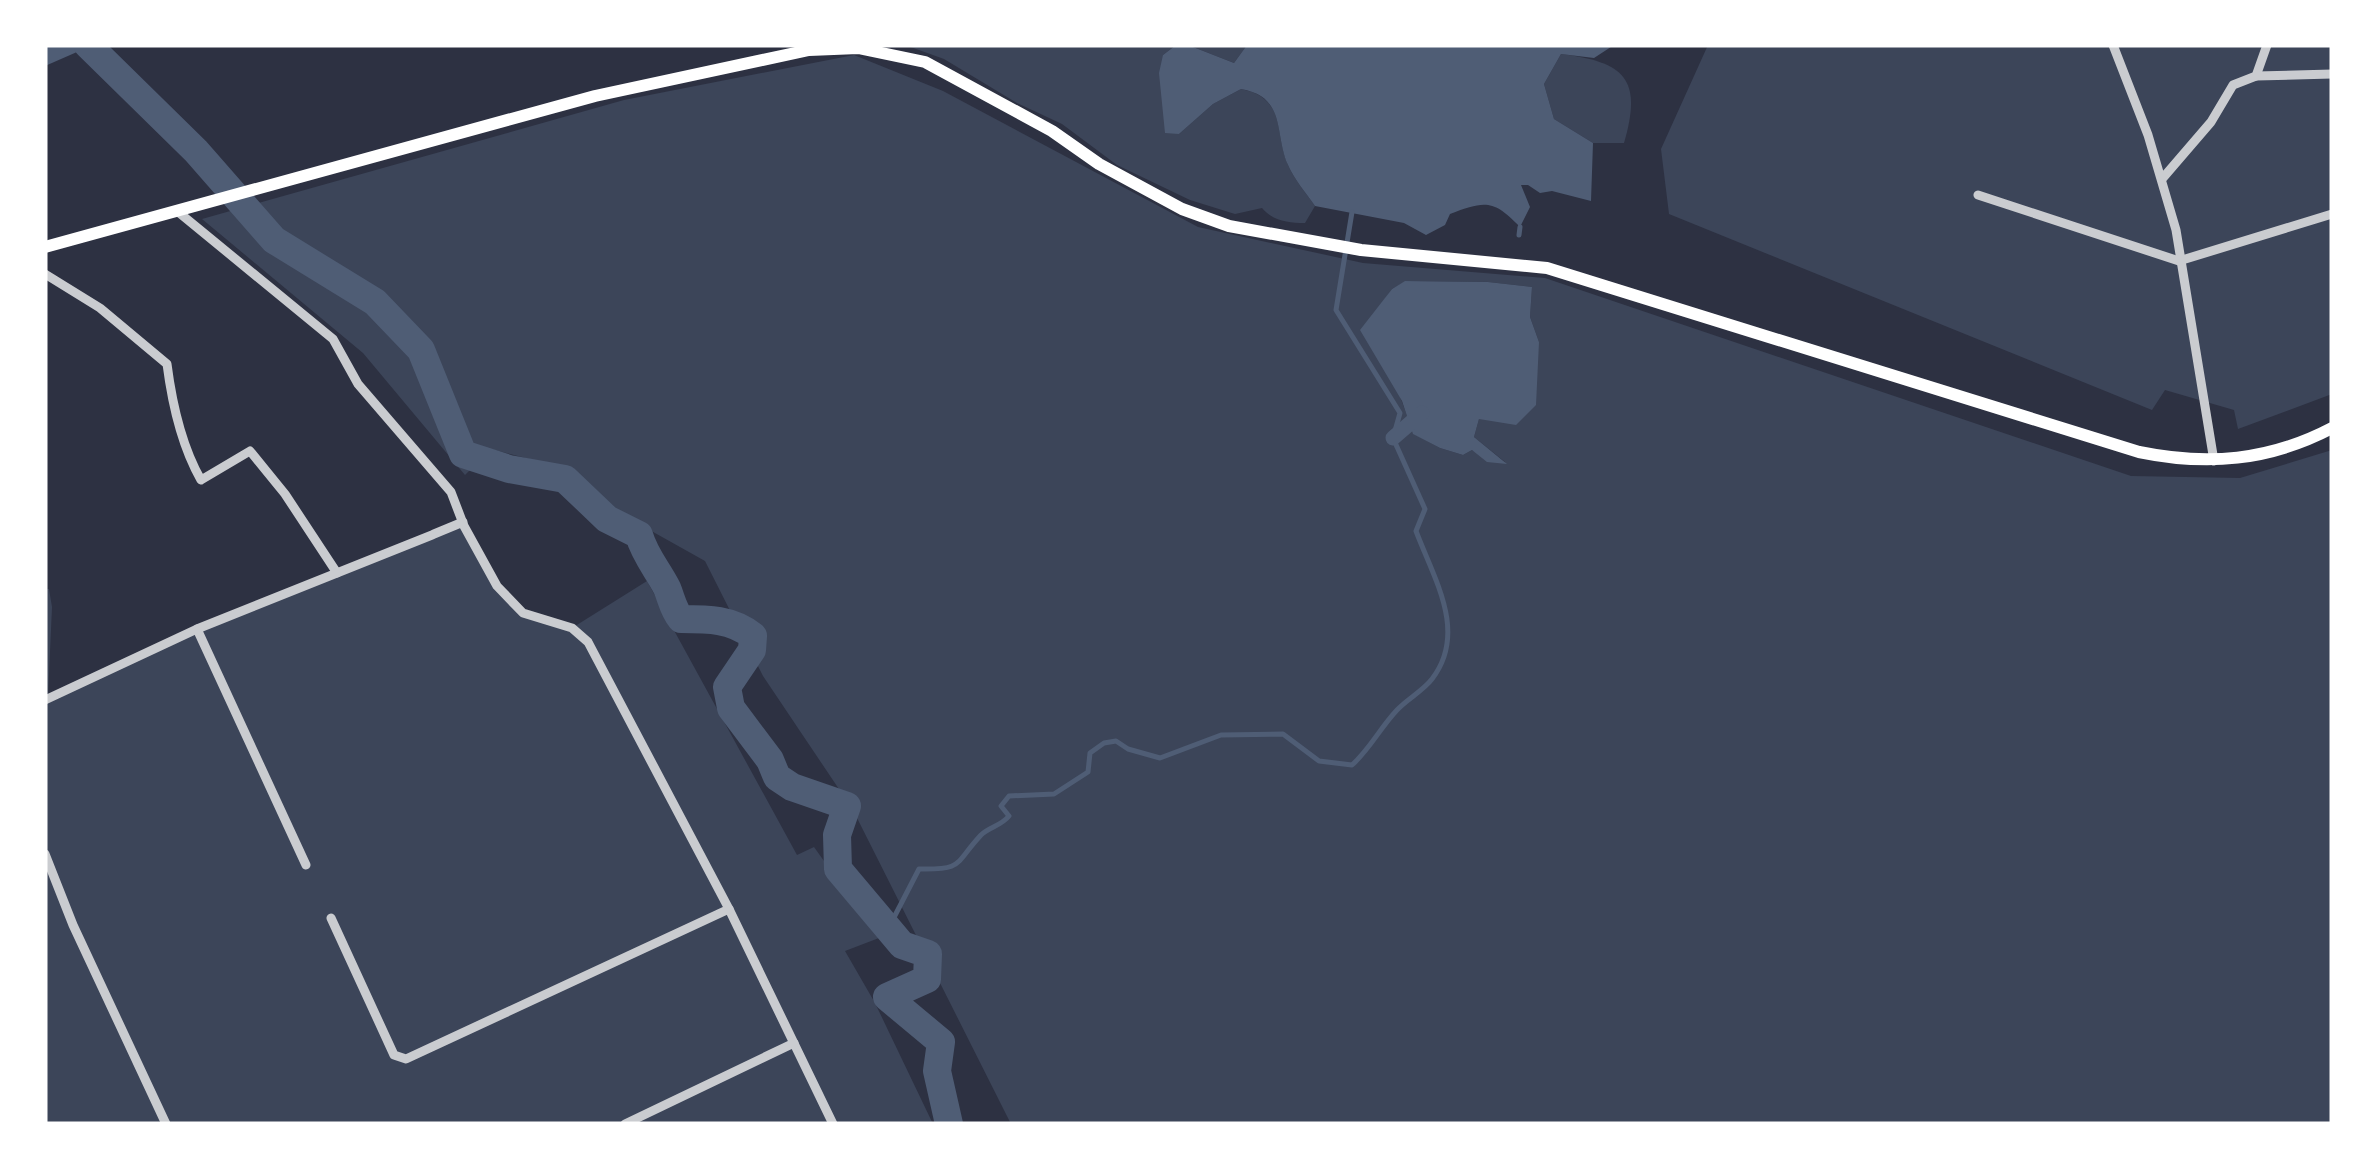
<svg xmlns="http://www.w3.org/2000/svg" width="2377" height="1169" viewBox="0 0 2377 1169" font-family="'Source Sans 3',sans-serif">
<rect width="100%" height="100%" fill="#2d3142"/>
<g fill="#3c4559" fill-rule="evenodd">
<path d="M 905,45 L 1176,45 L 1163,55 L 1179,134 L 1213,104 L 1241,89 C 1287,98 1274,133 1288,165 C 1294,179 1306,193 1315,206 L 1305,223 C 1288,223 1273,221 1262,208 L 1235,214 L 1190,200 L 1117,165 L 1062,124 L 1017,103 L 944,59 Z"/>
<path d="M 1188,45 L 1247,45 L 1234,63 Z"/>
<path d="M 1708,45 L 2332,45 L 2332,394 L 2238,429 L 2234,410 L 2165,390 L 2152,410 L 1669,214 L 1661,149 Z"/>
<path d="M 1561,54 C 1624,62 1643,78 1624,143 L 1593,143 L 1554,119 L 1544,84 Z"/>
<path d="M 854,55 L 943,91 L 1198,227 L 1363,263 L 1545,278 L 2131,476 L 2240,478 L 2332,450 L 2332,1124 L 1011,1124 L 853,810 L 763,676 L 705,561 L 621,514 L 568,469 L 491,449 L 465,475 L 363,353 L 202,219 L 624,100 ZM 1406,281 L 1488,282 L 1532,287 L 1530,317 L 1539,342 L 1479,419 L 1474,437 L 1505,462 L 1472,450 L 1463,455 L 1440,448 L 1414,434 L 1371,319 L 1392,289 Z"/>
<path d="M 464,522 L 497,586 L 523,613 L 572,628 L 647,581 L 797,855 L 814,847 L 879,938 L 845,951 L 875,1003 L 933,1124 L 45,1124 L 45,589 L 49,589 L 52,607 L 48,697 L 198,629 Z"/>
</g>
<g fill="#4f5d75">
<path d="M 45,45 L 93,45 L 45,66 Z"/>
<path d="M 1176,45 L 1188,45 L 1234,63 L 1247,45 L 1614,45 L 1594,58 L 1561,54 L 1544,84 L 1554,119 L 1593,143 L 1591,201 L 1552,191 L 1540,193 L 1528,185 L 1521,185 L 1530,207 L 1520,227 C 1493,199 1485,201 1450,214 L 1445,225 L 1426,235 L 1404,223 L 1315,206 C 1306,193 1294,179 1288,165 C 1274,134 1287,97 1241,89 L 1213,104 L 1179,134 L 1165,133 L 1159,73 L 1163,55 Z"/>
<path d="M 1405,281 L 1488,282 L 1532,287 L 1530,317 L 1539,342 L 1536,405 L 1516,425 L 1479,419 L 1474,437 L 1507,464 L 1487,462 L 1472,450 L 1463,455 L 1440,448 L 1413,434 L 1402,401 L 1360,330 L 1392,289 Z"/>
</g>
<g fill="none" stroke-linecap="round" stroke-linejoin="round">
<g stroke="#4f5d75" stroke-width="5">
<path d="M 1519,235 L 1520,227"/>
<path d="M 888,929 L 919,869 C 964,870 954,864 981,835 C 989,827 1001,826 1009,816 L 1001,806 L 1009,796 L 1054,794 L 1088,772 L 1090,753 L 1104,743 L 1116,741 L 1128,749 L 1160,758 L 1221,735 L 1283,734 L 1319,761 L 1352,765 C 1370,749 1380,728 1397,710 C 1407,699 1423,691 1432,679 C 1468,632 1434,579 1416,531 L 1425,509 L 1393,438 L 1400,413 L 1336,310 L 1352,212"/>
</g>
<path stroke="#4f5d75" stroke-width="15" d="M 1393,438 L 1422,413"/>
<path stroke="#4f5d75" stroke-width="28" d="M 88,45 L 196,151 L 274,240 L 375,302 L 421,350 L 463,454 L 509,469 L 565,479 L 607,519 L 639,535 C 645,556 658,570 667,588 C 672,600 673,609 681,619 C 708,619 732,619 753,636 L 752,650 L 727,687 L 731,708 L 770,760 L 777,777 L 792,787 L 847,806 L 837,835 L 838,869 L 902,945 L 928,954 L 927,979 L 887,997 L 941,1042 L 937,1071 L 949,1124"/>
<g stroke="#caccd0" stroke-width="9">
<path d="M 2113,45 L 2148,135 L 2176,230 L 2214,461"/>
<path d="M 2256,76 L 2332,74"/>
<path d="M 2162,179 L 2211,122 L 2233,85 L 2256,76 L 2267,45"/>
<path d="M 1978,195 L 2179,261 L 2332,214"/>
<path d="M 177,211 L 333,339 L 358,384 L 451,492 L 464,526 L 497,586 L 523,613 L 572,628 L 588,642 L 729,909 L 833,1124"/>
<path d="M 45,274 L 100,308 L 167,364 C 172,403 181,445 201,480 L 250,451 L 285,494 L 337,573"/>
<path d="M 434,534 L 463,522"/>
<path d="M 197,629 L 306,865"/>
<path d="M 45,700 L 197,629 L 432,535"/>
<path d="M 45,854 L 73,925 L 166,1124"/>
<path d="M 331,918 L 394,1055 L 406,1059 L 729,909"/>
<path d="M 625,1124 L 794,1043"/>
</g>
<path stroke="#fff" stroke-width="12" d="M 45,247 L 595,96 L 809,50 L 858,48 L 925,62 L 1052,131 L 1099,164 L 1182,209 L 1229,226 L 1361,250 L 1547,268 L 2139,452 C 2207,466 2269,461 2332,428"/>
</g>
<rect width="2377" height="1169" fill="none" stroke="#ffffff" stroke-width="95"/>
</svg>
